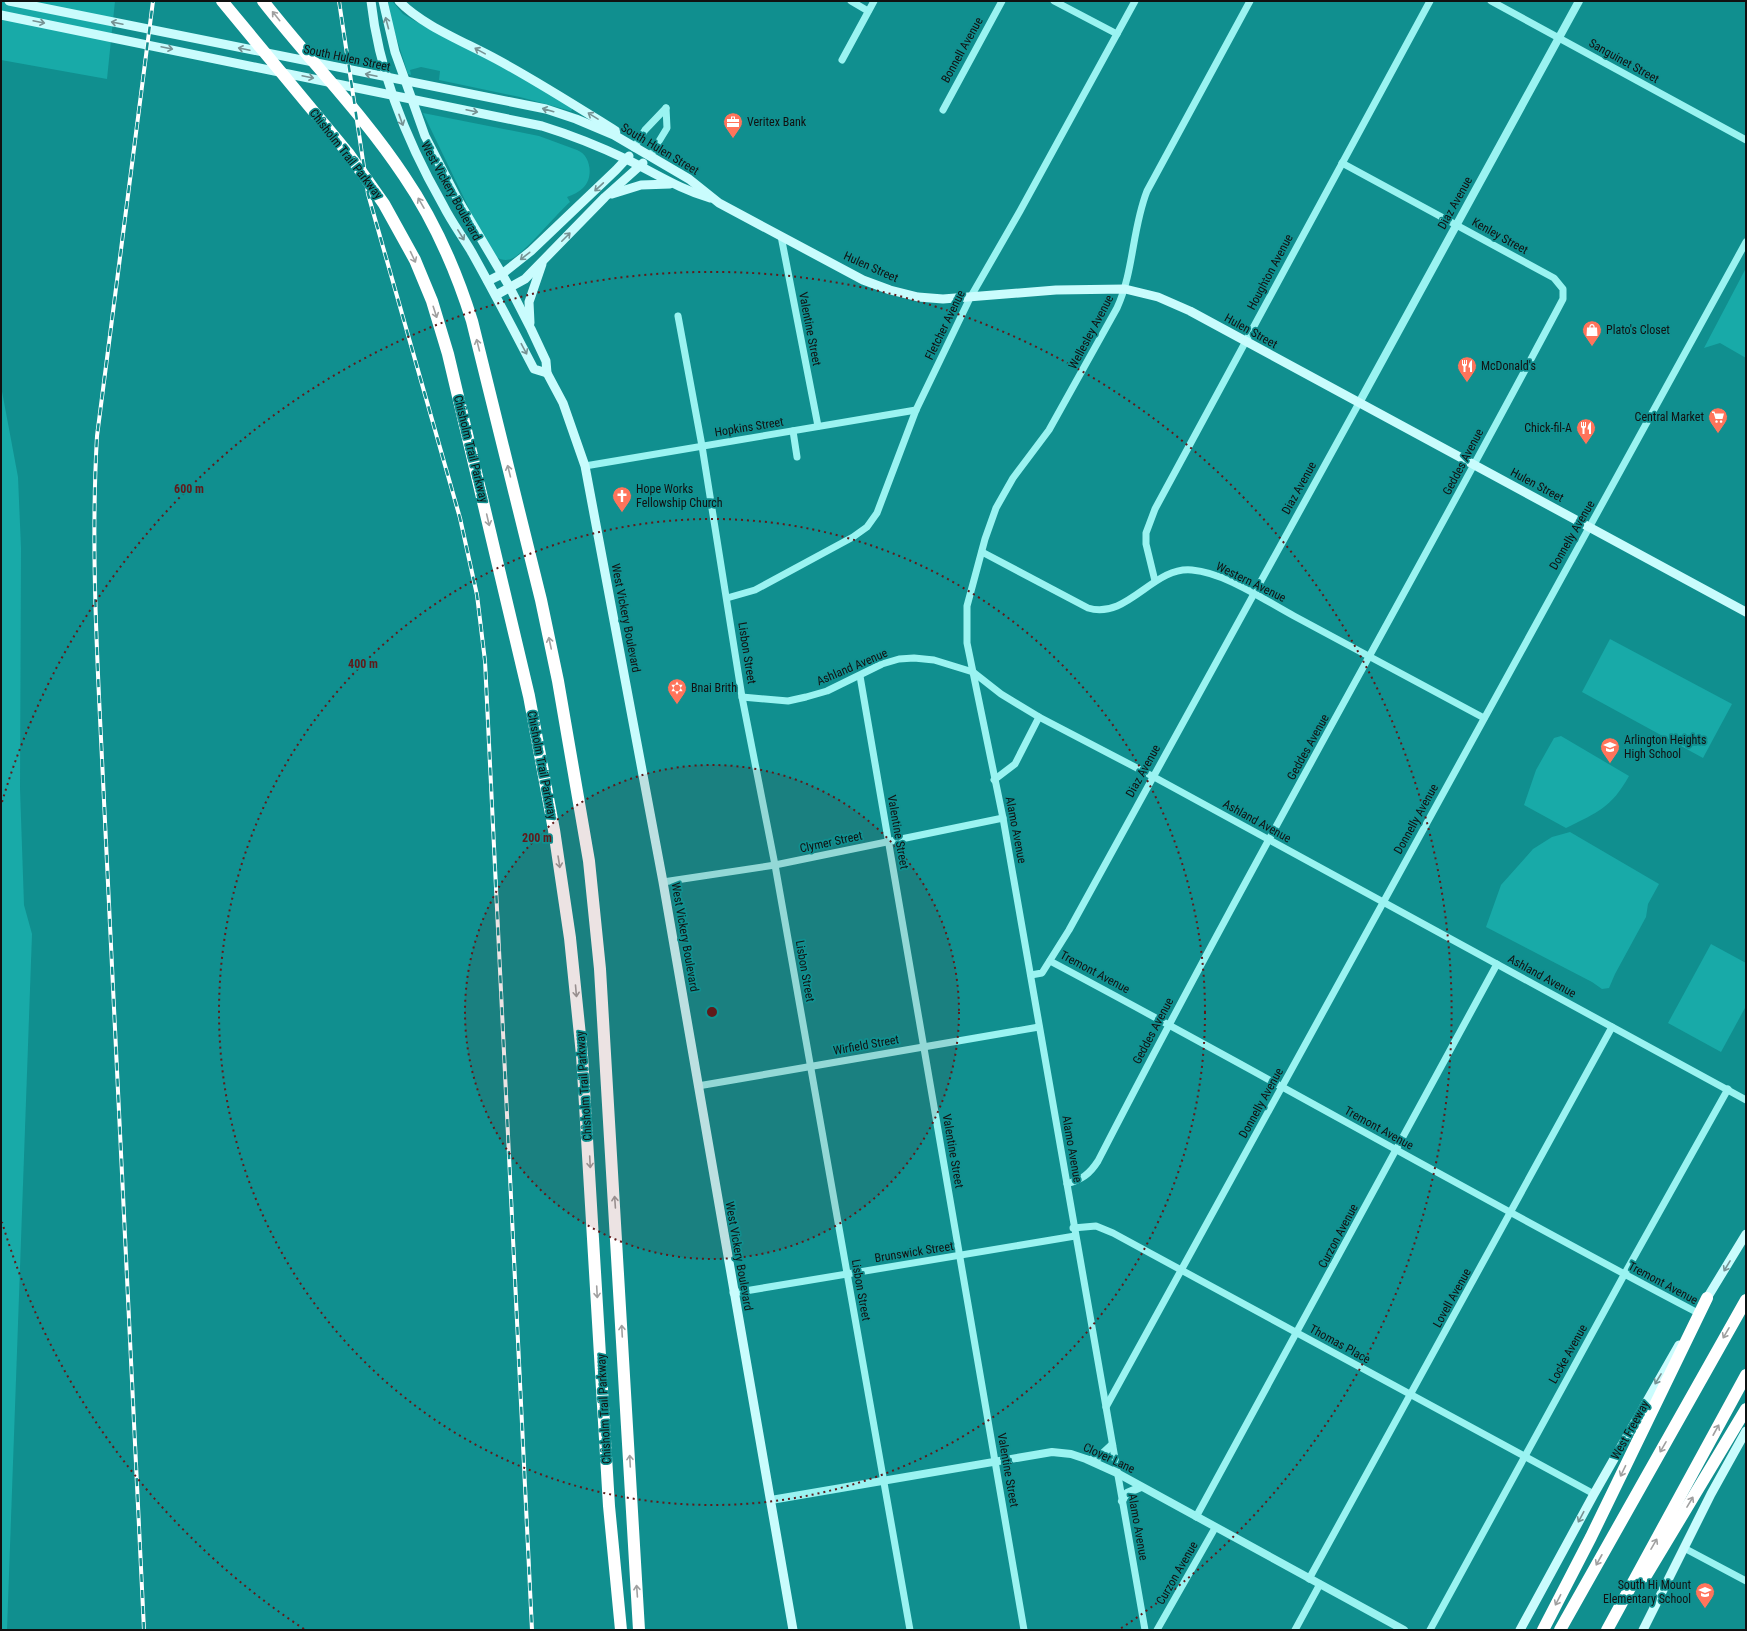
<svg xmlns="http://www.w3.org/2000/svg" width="1747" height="1631" viewBox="0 0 1747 1631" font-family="'Roboto Condensed',sans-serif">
<rect width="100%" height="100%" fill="#108f8f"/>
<g fill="#18aaa8">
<path d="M 1,1 L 115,1 L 107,79 L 1,60 Z"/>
<path d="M 388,1 L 392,1 L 403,14 L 415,21 L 546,90 L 573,108 L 571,111 L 520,97 L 439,80 L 440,71 L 421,67 L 410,70 L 411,75 L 408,74 L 392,24 Z"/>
<path d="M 423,113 L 539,136 L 577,150 C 591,155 594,178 583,188 C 579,192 573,195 567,197 L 570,202 C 557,213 523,255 511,259 C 506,261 501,260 496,257 L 475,221 Z"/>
<path d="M 1746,268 L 1746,358 L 1720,343 L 1704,348 Z"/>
<path d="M 1,386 L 18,477 L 21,548 L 20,789 L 24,905 L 32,934 L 7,1630 L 1,1630 Z"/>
<path d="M 1610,639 L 1732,704 L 1703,758 L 1582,692 Z"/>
<path d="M 1561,736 L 1629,776 C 1611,808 1598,812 1566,828 L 1524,805 L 1536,770 L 1554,738 Z"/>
<path d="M 1570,832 L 1659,884 L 1648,904 L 1646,917 L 1615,974 L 1609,988 L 1602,989 L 1592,982 L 1486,927 L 1501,885 L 1533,849 L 1552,837 Z"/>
<path d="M 1711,944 L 1746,963 L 1746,1006 L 1721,1052 L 1668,1023 Z"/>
</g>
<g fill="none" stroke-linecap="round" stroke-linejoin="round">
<g stroke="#9af3f1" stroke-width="7">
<path d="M 851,1 L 868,11"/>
<path d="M 1054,1 L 1117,34"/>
<path d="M 1491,1 L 1746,140"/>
<path d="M 842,60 L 874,1"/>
<path d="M 943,110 L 1002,1"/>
<path d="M 634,148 L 645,130 L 666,108"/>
<path d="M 650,156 L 667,128 L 666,108"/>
<path d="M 781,236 L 818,426"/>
<path d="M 678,316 L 702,446 L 742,697 L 775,865 L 910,1630"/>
<path d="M 793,431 L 797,457"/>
<path d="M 585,466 L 916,410"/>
<path d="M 982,552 L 1088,608 C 1128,620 1153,566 1192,570 C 1226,573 1264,600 1294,616 C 1357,650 1421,684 1484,718"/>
<path d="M 1155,581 L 1146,544 L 1146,533 L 1155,509 L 1430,1"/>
<path d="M 727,598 L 755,590 L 853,537 L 867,527 L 877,513 L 916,410 L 970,298 L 1020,211 L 1135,1"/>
<path d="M 860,676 L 1024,1630"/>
<path d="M 742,697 L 788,701 L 806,697 L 827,691 L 882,664 L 899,659 L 914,658 L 934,660 L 973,672 L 1001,694 L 1039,717 L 1154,777 L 1746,1100"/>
<path d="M 994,780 L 1015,764 L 1039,717"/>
<path d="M 663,882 L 775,865 L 1003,818"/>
<path d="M 1050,961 C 1267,1076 1480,1199 1698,1313"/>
<path d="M 1031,975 L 1042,973 L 1069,930 L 1359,403"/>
<path d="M 698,1086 L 1039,1027"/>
<path d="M 1067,1184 C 1082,1179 1089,1175 1098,1161 C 1247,871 1410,588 1563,299 L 1563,289 L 1554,278 L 1342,163"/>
<path d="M 1073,1228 L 1096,1226 L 1113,1233 L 1594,1494"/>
<path d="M 733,1293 L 1075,1236"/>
<path d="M 1106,1407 L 1746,242"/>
<path d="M 1196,1517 L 1497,964"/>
<path d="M 1684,1548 L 1746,1581"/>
<path d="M 1309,1579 L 1612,1027"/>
<path d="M 1145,1630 L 1003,818 L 967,643 L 967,606 L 985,539 L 996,508 L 1013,478 L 1049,430 L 1117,308 C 1134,271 1132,229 1147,191 L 1250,1"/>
<path d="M 1157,1630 L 1215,1528"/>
<path d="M 1295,1630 L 1320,1584"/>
<path d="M 1430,1630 L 1624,1275 L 1728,1089"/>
</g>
<g stroke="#9af3f1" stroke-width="8">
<path d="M 1359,403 L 1579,1"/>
<path d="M 1090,1460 L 1099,1457 L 1112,1445"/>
<path d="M 771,1500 L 1052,1452 L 1071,1454 L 1086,1459 L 1117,1473 L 1404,1630"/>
<path d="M 1122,1501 L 1127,1493 L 1141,1487"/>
</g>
<g stroke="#c9fcfd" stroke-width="9">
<path d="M 9,1 L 546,109 L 576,119 L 614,135 L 689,179 L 719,203 L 863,280 L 890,290 L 918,297 L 943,299 L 1056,290 L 1125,289 L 1158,297 L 1190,311 L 1746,612"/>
<path d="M 371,1 C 379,73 407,142 443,205 C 451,221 462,236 471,251 C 493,290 513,329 534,369 L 547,373"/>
<path d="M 383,1 L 395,52 L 425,136 L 457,198 L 509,286 L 531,329 L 546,361 L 547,373 L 563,403 L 585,466 L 663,882 L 793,1630"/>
<path d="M 399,1 C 421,25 467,43 496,59 C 537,81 576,106 616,131"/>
<path d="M 1,15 L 542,126 C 571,135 601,147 628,160 C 657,174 679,189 710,198"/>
<path d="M 612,194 L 641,185 L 670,184"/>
<path d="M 488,281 L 502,274 L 531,251 L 616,170 L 629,156"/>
<path d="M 496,295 L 525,279 L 605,197 L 643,163"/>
<path d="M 530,323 L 529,302 L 542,264"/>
<path d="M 1704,1303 L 1746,1234"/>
<path d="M 1520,1630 L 1594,1494 L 1679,1345"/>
<path d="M 1643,1630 L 1711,1494 L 1746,1431"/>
</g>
<g stroke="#fff" stroke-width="12">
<path d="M 222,1 L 348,153 L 384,204 L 415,260 L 432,301 L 448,354 L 529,696 L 554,830 L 570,938 L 582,1055 L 609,1506 L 621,1630"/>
<path d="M 263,1 C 309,60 363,114 404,176 C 434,220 456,270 472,321 L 541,600 L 558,681 L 589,861 L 600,969 L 639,1630"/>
<path d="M 1634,1584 L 1647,1574 L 1746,1409"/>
<path d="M 1543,1630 L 1591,1537 L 1707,1298"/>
<path d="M 1560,1630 L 1746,1300"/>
<path d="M 1607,1630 L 1746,1375"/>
</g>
<g stroke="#fff" stroke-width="4">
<g id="rail">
<path d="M 339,1 L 368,194 L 460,518 L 477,595 L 485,661 L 532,1630"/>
<path d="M 144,1630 L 99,697 C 95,610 92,524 97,436 L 153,1"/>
</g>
</g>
<use href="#rail" stroke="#108f8f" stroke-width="2.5" stroke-dasharray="8" stroke-linecap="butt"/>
</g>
<defs><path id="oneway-shaft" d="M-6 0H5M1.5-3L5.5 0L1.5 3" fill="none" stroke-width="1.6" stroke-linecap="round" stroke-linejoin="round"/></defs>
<g stroke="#a0a0a0">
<use href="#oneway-shaft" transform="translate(276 16) rotate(-129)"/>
<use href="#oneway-shaft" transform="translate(421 203) rotate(-120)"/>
<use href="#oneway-shaft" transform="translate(413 257) rotate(65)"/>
<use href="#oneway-shaft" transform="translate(435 312) rotate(72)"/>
<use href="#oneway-shaft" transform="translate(478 345) rotate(-104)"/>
<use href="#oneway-shaft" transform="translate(509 471) rotate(-104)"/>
<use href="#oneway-shaft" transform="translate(488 520) rotate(77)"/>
<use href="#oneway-shaft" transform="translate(550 643) rotate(-102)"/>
<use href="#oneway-shaft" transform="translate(559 862) rotate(81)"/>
<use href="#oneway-shaft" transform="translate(576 991) rotate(85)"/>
<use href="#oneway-shaft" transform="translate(590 1162) rotate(87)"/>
<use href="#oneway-shaft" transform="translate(615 1202) rotate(-94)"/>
<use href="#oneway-shaft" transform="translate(597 1292) rotate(87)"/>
<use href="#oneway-shaft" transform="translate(622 1331) rotate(-93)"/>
<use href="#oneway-shaft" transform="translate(1726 1333) rotate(120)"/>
<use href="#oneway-shaft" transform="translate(1716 1430) rotate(-61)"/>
<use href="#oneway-shaft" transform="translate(1663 1447) rotate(120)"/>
<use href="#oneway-shaft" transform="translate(630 1461) rotate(-93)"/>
<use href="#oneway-shaft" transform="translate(1623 1471) rotate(116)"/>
<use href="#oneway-shaft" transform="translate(1690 1502) rotate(-59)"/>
<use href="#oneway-shaft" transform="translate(1654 1544) rotate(-60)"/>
<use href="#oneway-shaft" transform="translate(1599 1560) rotate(119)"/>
<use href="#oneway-shaft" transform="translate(637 1591) rotate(-94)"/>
<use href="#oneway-shaft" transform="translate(1558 1600) rotate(117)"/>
</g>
<g stroke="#769293">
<use href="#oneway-shaft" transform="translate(39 22) rotate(12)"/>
<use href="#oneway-shaft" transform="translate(117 23) rotate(-168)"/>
<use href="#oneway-shaft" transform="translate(387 23) rotate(-105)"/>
<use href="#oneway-shaft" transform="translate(167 48) rotate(12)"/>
<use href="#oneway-shaft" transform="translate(244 49) rotate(-168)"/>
<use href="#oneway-shaft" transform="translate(480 51) rotate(-151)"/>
<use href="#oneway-shaft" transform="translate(371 75) rotate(-168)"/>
<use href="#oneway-shaft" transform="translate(308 77) rotate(12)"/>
<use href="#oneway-shaft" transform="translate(548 110) rotate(-164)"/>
<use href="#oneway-shaft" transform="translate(472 111) rotate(12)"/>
<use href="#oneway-shaft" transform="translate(593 116) rotate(-148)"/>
<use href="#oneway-shaft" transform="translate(401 120) rotate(70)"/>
<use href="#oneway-shaft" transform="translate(599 187) rotate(137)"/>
<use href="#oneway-shaft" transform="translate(461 235) rotate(58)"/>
<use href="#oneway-shaft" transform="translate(566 237) rotate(-45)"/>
<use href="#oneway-shaft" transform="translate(525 256) rotate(142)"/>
<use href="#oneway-shaft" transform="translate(524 349) rotate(62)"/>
<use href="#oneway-shaft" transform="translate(1727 1266) rotate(121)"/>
<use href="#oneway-shaft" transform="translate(1658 1379) rotate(121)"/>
<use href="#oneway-shaft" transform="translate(1581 1517) rotate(118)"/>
</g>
<circle cx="712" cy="1012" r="247" fill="#601a1a" fill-opacity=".12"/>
<g fill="none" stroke="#601a1a" stroke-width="2" stroke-dasharray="2 4">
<circle cx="712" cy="1012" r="247"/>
<circle cx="712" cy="1012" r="493"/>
<path d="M304 1629A740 740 0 0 1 2 1222M2 802A740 740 0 1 1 1120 1629"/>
</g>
<defs>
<g id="office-pin" transform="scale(1)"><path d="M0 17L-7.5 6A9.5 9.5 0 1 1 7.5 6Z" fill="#ff745b" stroke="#108f8f"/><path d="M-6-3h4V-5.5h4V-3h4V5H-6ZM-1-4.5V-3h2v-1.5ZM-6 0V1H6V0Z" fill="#fff"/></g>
<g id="shop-pin" transform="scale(1)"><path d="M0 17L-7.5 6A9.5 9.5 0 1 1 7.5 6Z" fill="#ff745b" stroke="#108f8f"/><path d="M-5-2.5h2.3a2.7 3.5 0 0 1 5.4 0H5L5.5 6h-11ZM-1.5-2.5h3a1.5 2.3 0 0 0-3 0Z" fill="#fff"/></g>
<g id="restaurant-pin" transform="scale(1)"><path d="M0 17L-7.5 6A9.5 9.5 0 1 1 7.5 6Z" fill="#ff745b" stroke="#108f8f"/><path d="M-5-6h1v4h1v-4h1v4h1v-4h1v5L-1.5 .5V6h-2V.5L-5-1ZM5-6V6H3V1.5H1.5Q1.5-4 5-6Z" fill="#fff"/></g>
<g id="supermarket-pin" transform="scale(1)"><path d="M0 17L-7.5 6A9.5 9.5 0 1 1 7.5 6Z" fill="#ff745b" stroke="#108f8f"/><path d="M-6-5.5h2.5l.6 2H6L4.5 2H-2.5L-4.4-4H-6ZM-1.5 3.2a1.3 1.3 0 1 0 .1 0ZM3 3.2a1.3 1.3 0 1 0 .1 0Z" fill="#fff"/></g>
<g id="church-pin" transform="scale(1)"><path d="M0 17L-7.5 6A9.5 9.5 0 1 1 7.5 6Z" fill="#ff745b" stroke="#108f8f"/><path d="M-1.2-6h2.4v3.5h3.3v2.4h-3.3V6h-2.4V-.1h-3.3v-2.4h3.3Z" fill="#fff"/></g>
<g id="synagogue-pin" transform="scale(1)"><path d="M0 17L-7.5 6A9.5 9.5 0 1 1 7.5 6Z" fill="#ff745b" stroke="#108f8f"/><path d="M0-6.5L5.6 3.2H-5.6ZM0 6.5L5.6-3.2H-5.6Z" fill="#fff"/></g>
<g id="school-pin" transform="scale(1)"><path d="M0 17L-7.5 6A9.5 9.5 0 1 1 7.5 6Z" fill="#ff745b" stroke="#108f8f"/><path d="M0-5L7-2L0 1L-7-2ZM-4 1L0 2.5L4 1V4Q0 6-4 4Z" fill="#fff"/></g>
</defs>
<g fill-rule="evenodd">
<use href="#office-pin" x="733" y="122"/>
<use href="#shop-pin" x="1592" y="330"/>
<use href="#restaurant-pin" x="1467" y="366"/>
<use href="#supermarket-pin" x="1718" y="417"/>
<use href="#restaurant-pin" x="1586" y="428"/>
<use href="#church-pin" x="622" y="496"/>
<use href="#synagogue-pin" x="677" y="688"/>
<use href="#school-pin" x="1610" y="747"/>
<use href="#school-pin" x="1705" y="1592"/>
</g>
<g text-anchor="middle" stroke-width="3.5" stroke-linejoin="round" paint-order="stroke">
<g font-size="12" fill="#111" stroke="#108f8f">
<text transform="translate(962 50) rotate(-61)" y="4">Bonnell Avenue</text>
<text transform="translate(347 58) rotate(12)" y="4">South Hulen Street</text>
<text transform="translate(1624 61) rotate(29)" y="4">Sanguinet Street</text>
<text transform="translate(660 149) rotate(31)" y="4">South Hulen Street</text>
<text transform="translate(346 154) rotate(52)" y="4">Chisholm Trail Parkway</text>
<text transform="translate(451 191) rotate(61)" y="4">West Vickery Boulevard</text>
<text transform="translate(1455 203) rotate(-61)" y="4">Diaz Avenue</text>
<text transform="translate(1500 236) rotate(29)" y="4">Kenley Street</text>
<text transform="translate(871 267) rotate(24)" y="4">Hulen Street</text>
<text transform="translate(1270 272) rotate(-62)" y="4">Houghton Avenue</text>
<text transform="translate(945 325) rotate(-64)" y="4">Fletcher Avenue</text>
<text transform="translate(810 329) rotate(79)" y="4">Valentine Street</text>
<text transform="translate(1251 331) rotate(29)" y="4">Hulen Street</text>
<text transform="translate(1091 332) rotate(-62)" y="4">Wellesley Avenue</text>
<text transform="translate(749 427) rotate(-9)" y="4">Hopkins Street</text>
<text transform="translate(471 449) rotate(76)" y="4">Chisholm Trail Parkway</text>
<text transform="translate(1463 462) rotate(-62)" y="4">Geddes Avenue</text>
<text transform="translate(1537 485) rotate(28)" y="4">Hulen Street</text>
<text transform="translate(1299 488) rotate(-61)" y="4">Diaz Avenue</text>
<text transform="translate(1572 535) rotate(-60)" y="4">Donnelly Avenue</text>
<text transform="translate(1251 582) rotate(26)" y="4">Western Avenue</text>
<text transform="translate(626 618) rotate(79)" y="4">West Vickery Boulevard</text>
<text transform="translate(747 653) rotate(81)" y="4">Lisbon Street</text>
<text transform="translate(852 667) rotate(-23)" y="4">Ashland Avenue</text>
<text transform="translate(1308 747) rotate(-61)" y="4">Geddes Avenue</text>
<text transform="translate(542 765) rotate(79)" y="4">Chisholm Trail Parkway</text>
<text transform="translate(1143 771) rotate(-61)" y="4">Diaz Avenue</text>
<text transform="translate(1416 819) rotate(-61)" y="4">Donnelly Avenue</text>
<text transform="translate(1257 821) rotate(29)" y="4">Ashland Avenue</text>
<text transform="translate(1016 830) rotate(79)" y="4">Alamo Avenue</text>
<text transform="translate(898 832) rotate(80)" y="4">Valentine Street</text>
<text transform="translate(831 842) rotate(-12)" y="4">Clymer Street</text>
<text transform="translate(685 937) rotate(80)" y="4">West Vickery Boulevard</text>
<text transform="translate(805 971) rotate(80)" y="4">Lisbon Street</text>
<text transform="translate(1095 972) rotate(28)" y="4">Tremont Avenue</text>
<text transform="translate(1542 976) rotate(29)" y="4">Ashland Avenue</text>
<text transform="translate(1153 1031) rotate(-62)" y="4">Geddes Avenue</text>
<text transform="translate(866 1045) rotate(-10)" y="4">Wirfield Street</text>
<text transform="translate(584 1086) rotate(-94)" y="4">Chisholm Trail Parkway</text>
<text transform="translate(1261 1103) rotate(-61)" y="4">Donnelly Avenue</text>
<text transform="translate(1379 1128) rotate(29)" y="4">Tremont Avenue</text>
<text transform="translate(1072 1149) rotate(80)" y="4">Alamo Avenue</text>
<text transform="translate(953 1151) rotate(80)" y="4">Valentine Street</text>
<text transform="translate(1338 1236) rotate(-62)" y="4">Curzon Avenue</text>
<text transform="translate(914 1252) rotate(-9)" y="4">Brunswick Street</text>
<text transform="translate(739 1256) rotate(80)" y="4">West Vickery Boulevard</text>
<text transform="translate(1663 1283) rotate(28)" y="4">Tremont Avenue</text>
<text transform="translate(861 1290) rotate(80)" y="4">Lisbon Street</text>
<text transform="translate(1452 1298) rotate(-61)" y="4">Lovell Avenue</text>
<text transform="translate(1340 1344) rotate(29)" y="4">Thomas Place</text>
<text transform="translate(1568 1354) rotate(-61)" y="4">Locke Avenue</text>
<text transform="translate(604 1409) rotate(-93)" y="4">Chisholm Trail Parkway</text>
<text transform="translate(1630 1430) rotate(-61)" y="4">West Freeway</text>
<text transform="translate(1109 1458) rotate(25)" y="4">Clover Lane</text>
<text transform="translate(1008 1470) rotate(80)" y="4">Valentine Street</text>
<text transform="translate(1138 1527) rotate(80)" y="4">Alamo Avenue</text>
<text transform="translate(1177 1573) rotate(-60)" y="4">Curzon Avenue</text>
</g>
<g font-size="12" fill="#111" stroke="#108f8f" text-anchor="start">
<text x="747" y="126">Veritex Bank</text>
<text x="1606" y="334">Plato's Closet</text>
<text x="1481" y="370">McDonald's</text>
<text x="1704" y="421" text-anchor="end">Central Market</text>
<text x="1572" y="432" text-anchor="end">Chick-fil-A</text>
<text x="636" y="493">Hope Works<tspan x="636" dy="14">Fellowship Church</tspan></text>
<text x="691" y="692">Bnai Brith</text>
<text x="1624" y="744">Arlington Heights<tspan x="1624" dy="14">High School</tspan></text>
<text x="1691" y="1589" text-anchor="end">South Hi Mount<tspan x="1691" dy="14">Elementary School</tspan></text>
</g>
</g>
<circle cx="712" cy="1012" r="6" fill="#601a1a" stroke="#108f8f" stroke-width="2"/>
<g font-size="12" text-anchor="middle" font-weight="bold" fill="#601a1a" stroke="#108f8f" stroke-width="3.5" stroke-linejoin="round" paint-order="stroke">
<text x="189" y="493">600 m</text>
<text x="363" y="668">400 m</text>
<text x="537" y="842">200 m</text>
</g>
<rect width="1747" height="1631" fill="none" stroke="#111111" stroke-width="4"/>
</svg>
